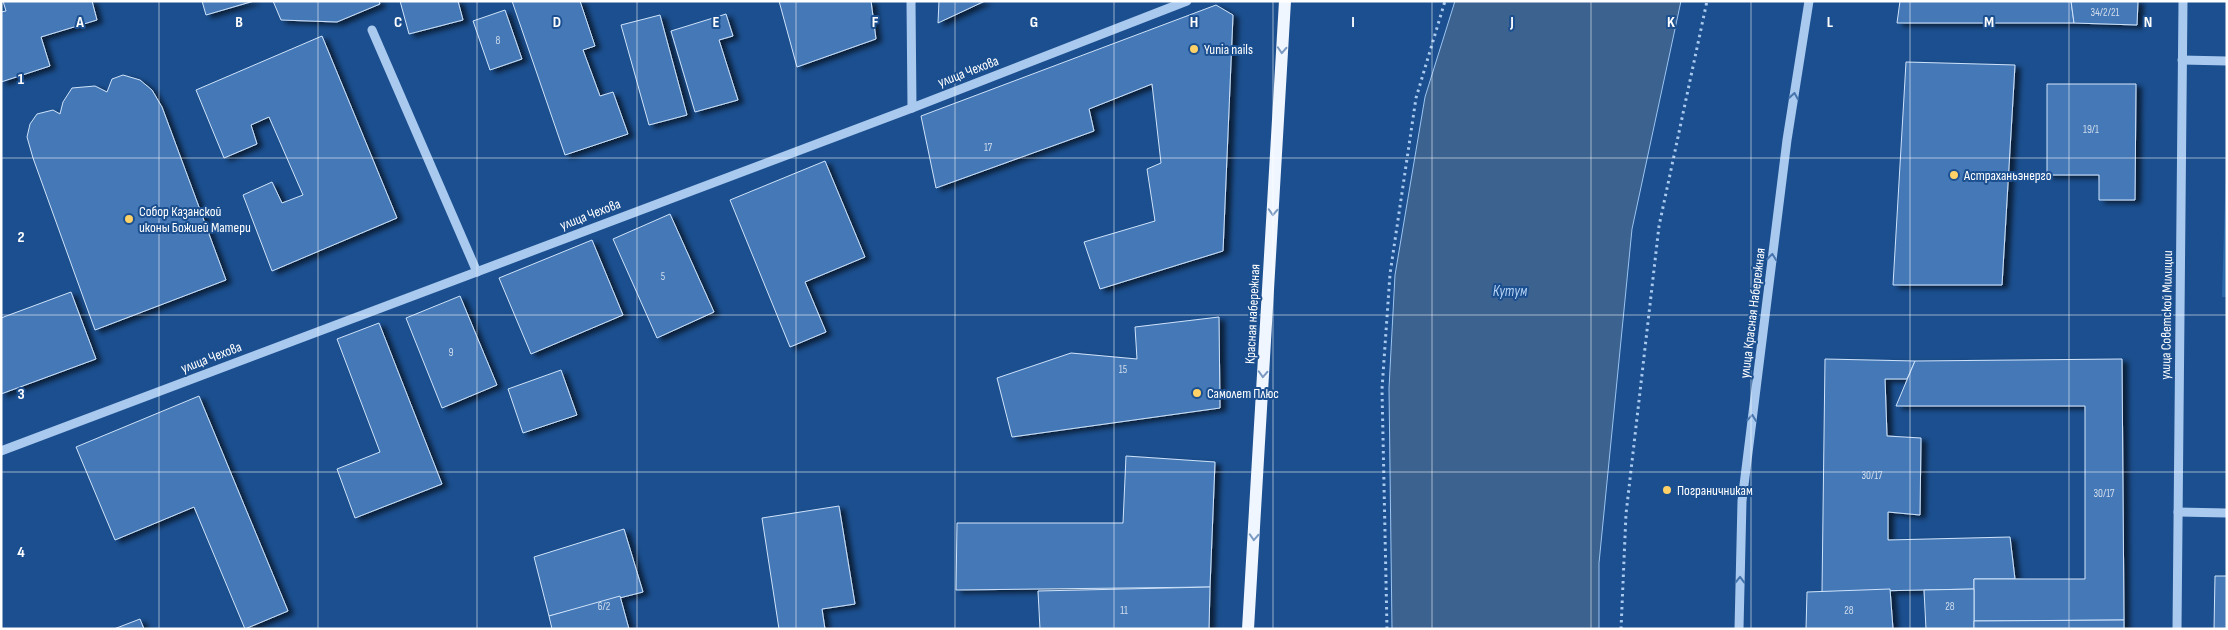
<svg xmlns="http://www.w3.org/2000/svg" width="2228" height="630" viewBox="0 0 2228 630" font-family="'Sofia Sans Condensed',sans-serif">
<defs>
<filter id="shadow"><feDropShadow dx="5.5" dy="3" stdDeviation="2.5" flood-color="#0009"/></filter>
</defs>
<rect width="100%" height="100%" fill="#1b4f8f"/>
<path fill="#2e69ad" d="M 2227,135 L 2227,297 L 2222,297 Z"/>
<path fill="#3c6290" stroke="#9cc4f0" d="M 1455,1 L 1681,1 L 1632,229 L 1599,563 L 1599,629 L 1392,629 L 1389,388 L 1395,275 L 1425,97 Z"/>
<g fill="#4478b7" stroke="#cfe3fa" filter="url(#shadow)">
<path d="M 3,1 L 92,1 L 97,20 L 41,37 L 50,66 L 1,82 L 1,12 L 6,11 Z"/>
<path d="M 202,1 L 254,1 L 206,15 Z"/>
<path d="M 273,1 L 379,1 L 380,4 L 337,22 L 281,20 Z"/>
<path d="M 400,1 L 458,1 L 463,20 L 409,34 Z"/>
<path d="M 512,1 L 580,1 L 595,46 L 583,50 L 600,96 L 613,92 L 628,134 L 565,155 Z"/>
<path d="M 779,1 L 871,1 L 876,39 L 797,67 Z"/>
<path d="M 939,1 L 985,1 L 938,23 Z"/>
<path d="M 1900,1 L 2071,1 L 2074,23 L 1897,23 Z"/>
<path d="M 2071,1 L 2138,1 L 2137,25 L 2074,23 Z"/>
<path d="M 1216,5 L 1233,15 L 1223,251 L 1100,289 L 1084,242 L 1155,221 L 1147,169 L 1161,163 L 1152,84 L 1089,109 L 1094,131 L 936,188 L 921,116 Z"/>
<path d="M 505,10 L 522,59 L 490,70 L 473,21 Z"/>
<path d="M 726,14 L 733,36 L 719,40 L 738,100 L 695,112 L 671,31 Z"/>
<path d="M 660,15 L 687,115 L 649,125 L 621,25 Z"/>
<path d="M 322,36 L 397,218 L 272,271 L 243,195 L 272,182 L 282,203 L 303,195 L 269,117 L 251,125 L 257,144 L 224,158 L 196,90 Z"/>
<path d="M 1906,62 L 2015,65 L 2002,285 L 1893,285 Z"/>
<path d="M 123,75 L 140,80 L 152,90 L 162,107 L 226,280 L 95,330 L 33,158 L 27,137 L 30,124 L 37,114 L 53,110 L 60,114 L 63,102 L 72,88 L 95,86 L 107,92 L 112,79 Z"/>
<path d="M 2047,84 L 2136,84 L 2135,200 L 2099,200 L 2099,175 L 2047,175 Z"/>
<path d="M 825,161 L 865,257 L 805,282 L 826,332 L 790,347 L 730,200 Z"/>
<path d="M 670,214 L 714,312 L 657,338 L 613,239 Z"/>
<path d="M 592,240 L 623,315 L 531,354 L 499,278 Z"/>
<path d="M 71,292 L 96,359 L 1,394 L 1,318 Z"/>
<path d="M 460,296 L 497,385 L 442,408 L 406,318 Z"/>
<path d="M 1219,317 L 1220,408 L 1012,437 L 997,378 L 1071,353 L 1137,359 L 1135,327 Z"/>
<path d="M 379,323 L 442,484 L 355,518 L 337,469 L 380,452 L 337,339 Z"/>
<path d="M 1825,359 L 1915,361 L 1907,379 L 1885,379 L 1887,436 L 1921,438 L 1920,515 L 1888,512 L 1888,540 L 2010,537 L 2015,579 L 1974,579 L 1974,589 L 1822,592 Z"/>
<path d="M 2122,359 L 2124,620 L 1974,621 L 1974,579 L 2085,579 L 2085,406 L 1896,406 L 1915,361 Z"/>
<path d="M 561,370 L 577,415 L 523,433 L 508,389 Z"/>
<path d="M 199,396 L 288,611 L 245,629 L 194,507 L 115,540 L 76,447 Z"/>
<path d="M 1126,456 L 1215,462 L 1210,587 L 956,590 L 957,523 L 1123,523 Z"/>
<path d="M 839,506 L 855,604 L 822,609 L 825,629 L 779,629 L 762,518 Z"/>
<path d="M 624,529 L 643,592 L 549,616 L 534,557 Z"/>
<path d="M 2215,576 L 2227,576 L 2227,629 L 2214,629 Z"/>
<path d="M 1210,587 L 1209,629 L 1040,629 L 1038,591 Z"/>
<path d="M 1890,589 L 1893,629 L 1806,629 L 1807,592 Z"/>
<path d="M 1974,589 L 1974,629 L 1926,629 L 1924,590 Z"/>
<path d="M 620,596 L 629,629 L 552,629 L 549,616 Z"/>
<path d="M 140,619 L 144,629 L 114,629 Z"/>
<path d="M 2124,620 L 2124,629 L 1974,629 L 1974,621 Z"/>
</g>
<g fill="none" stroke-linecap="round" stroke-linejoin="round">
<g stroke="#a9c9ee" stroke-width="3" stroke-dasharray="2.5 4" stroke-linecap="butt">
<path d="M 1387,629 L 1382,389 L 1390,274 L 1416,98 L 1445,1"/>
<path d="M 1621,629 L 1626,514 L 1659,226 L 1707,1"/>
</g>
<g stroke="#a9c9ee" stroke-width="9">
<path d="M 911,1 L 912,108"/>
<path d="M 372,30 L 477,272"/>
<path d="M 2182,60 L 2227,61"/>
<path d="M 1,451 L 912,108 L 1187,1"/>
<path d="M 2178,512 L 2227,513"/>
<path d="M 1739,629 L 1742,501 L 1787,140 L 1809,1"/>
<path d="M 2177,629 L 2183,1"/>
</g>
<path stroke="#f0f6ff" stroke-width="12" d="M 1248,629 L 1285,1"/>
</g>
<defs><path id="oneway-chevron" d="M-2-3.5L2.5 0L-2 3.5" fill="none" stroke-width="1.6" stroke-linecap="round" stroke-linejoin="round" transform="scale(1.25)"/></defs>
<g stroke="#7b9ac1">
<use href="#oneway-chevron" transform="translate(1282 50) rotate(93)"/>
<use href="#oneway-chevron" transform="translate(1273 212) rotate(93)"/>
<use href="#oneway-chevron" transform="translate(1263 374) rotate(93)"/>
<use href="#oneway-chevron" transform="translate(1254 537) rotate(93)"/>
</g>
<g stroke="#4674ac">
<use href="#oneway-chevron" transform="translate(1794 96) rotate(-81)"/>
<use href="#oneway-chevron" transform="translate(1772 257) rotate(-83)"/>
<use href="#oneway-chevron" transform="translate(1752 418) rotate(-83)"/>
<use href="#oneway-chevron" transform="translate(1740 580) rotate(-89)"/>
</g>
<path fill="none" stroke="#fff" stroke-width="1" stroke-opacity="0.55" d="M 159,1 L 159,629M 318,1 L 318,629M 477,1 L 477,629M 637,1 L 637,629M 796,1 L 796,629M 955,1 L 955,629M 1114,1 L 1114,629M 1273,1 L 1273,629M 1432,1 L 1432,629M 1591,1 L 1591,629M 1751,1 L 1751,629M 1910,1 L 1910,629M 2069,1 L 2069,629M 1,158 L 2227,158M 1,315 L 2227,315M 1,472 L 2227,472"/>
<g fill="#ffd166" stroke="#1b4f8f" stroke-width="2">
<circle cx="1194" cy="49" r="5"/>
<circle cx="1954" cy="175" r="5"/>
<circle cx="129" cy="219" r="5"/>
<circle cx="1197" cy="393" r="5"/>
<circle cx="1667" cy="490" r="5"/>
</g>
<g text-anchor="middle" stroke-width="4" stroke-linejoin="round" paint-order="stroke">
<g font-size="11" fill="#d0dded">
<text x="2105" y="16">34/2/21</text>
<text x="498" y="44">8</text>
<text x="2091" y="133">19/1</text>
<text x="988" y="151">17</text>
<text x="663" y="280">5</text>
<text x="451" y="356">9</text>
<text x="1123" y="373">15</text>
<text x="1872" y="479">30/17</text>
<text x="2104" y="497">30/17</text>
<text x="604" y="610">6/2</text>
<text x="1950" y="610">28</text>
<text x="1124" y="614">11</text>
<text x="1849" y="614">28</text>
</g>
<g font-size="14" fill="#fff" stroke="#1b4f8f" text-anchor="start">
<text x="1204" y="54">Yunia nails</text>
<text x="1964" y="180">Астраханьэнерго</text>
<text x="139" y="216">Собор Казанской<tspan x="139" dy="16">иконы Божией Матери</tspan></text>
<text x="1207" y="398">Самолет Плюс</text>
<text x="1677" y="495">Пограничникам</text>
</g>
<g font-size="14" fill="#fff" stroke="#1b4f8f">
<text transform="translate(968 71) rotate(-21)" y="5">улица Чехова</text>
<text transform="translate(590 214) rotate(-21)" y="5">улица Чехова</text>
<text transform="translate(1752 313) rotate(-83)" y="5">улица Красная Набережная</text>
<text transform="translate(1252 314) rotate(-87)" y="5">Красная набережная</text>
<text transform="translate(2166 315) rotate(-89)" y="5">улица Советской Милиции</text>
<text transform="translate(211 357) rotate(-21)" y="5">улица Чехова</text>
</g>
<g font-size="15" font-style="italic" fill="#b5d3f5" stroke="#1b4f8f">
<text x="1510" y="296">Кутум</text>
</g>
</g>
<g font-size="16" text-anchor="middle" font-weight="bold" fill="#fff" stroke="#1b4f8f" stroke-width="4" stroke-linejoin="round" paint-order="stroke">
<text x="80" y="27">A</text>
<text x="239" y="27">B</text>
<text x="398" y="27">C</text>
<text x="557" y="27">D</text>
<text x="716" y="27">E</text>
<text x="875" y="27">F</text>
<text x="1034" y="27">G</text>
<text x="1194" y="27">H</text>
<text x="1353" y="27">I</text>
<text x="1512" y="27">J</text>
<text x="1671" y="27">K</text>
<text x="1830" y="27">L</text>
<text x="1989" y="27">M</text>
<text x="2148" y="27">N</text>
<text x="21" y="84">1</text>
<text x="21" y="242">2</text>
<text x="21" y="399">3</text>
<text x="21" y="557">4</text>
</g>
<rect width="2228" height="630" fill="none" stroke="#ffffff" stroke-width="5"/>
</svg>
